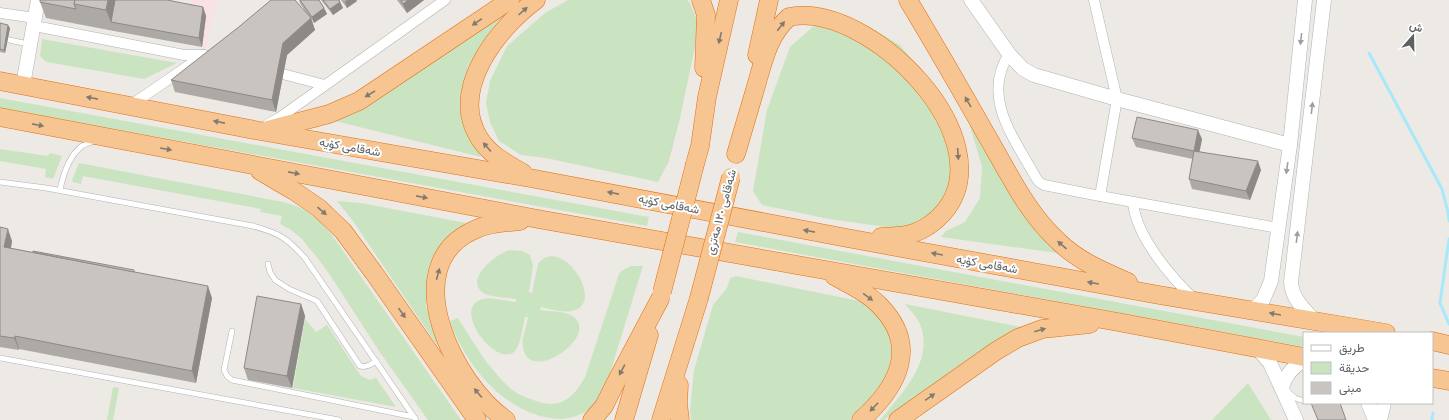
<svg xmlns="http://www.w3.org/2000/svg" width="1449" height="420" viewBox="0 0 1449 420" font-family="Signika,Vazirmatn,sans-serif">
<rect width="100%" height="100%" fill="#ede9e4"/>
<path fill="#fae1e4" d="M 191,0 L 217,0 L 206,47 L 177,43 Z"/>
<g fill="#cae4c2">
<path d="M 518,0 L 528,0 L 479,51 L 468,67 L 464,87 L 472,134 L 481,157 L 335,121 Z"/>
<path d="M 568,0 L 687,0 L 690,3 L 698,23 L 695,47 L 680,118 L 669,161 L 658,182 L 546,158 L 521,155 L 499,141 L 490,122 L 486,103 L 490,81 L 507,46 L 545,13 Z"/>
<path d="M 846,20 L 876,31 L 900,45 L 920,70 L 958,164 L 936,213 L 907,230 L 829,219 L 762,205 L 753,191 L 767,110 L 790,47 L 816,24 Z"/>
<path d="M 42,39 L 177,63 L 144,79 L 47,62 L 44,60 L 40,56 Z"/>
<path d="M 0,98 L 649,217 L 647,226 L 0,108 Z"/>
<path d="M 965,109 L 1064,254 L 941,237 L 946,231 L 965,222 L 980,198 L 982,167 Z"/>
<path d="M 0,149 L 48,156 L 50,153 L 62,156 L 53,179 L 45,177 L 46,169 L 0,161 Z"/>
<path d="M 79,163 L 283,202 C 307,209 316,215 332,235 L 461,420 L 428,420 L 379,351 L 330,275 L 316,256 L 301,238 L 291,230 L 280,224 L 282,216 L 260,212 L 261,209 L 83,176 L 81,184 L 73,182 L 72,180 Z"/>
<path d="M 337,201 L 361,203 L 466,223 L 452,234 L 440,247 L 433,262 L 427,285 L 426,307 L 436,332 L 437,345 L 353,221 Z"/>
<path d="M 738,232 L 1304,337 L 1304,347 L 735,242 Z"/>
<path d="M 509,250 L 522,251 L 530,255 L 533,266 L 529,292 L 532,293 L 538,264 C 560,233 608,303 572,311 C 562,313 551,309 541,307 L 540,310 C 550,312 567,310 575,318 C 597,339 528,385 523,347 C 521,338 527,327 528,317 L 525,317 C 523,325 521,346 514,352 C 495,367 453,310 480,300 C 491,296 504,301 516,302 L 516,299 C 506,297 490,298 482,292 C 465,278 497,254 509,250 Z"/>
<path d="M 631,266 L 643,266 C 634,294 626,322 617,350 C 613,364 606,390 598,401 C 590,412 576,417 563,419 C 510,420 465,366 450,321 L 458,318 C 473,342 488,368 509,387 C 516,394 527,398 536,401 C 561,410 574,397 585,377 L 619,274 L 623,270 Z"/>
<path d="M 736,276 L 864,302 L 885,318 L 891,340 L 893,363 L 883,385 L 870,401 L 850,420 L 691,420 L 690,411 L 694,370 L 713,305 L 727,288 L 730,278 Z"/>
<path d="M 905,304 L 1026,328 L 916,397 L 884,420 L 880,420 C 901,394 935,361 920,324 C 917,317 910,310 905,304 Z"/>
<path d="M 305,319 L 316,332 L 327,325 L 361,376 L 370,380 L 376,378 L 396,407 L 293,388 Z"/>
<path d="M 1248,383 L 1271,420 L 1212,420 Z"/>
<path d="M 113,387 L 119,388 L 113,420 L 107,420 Z"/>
</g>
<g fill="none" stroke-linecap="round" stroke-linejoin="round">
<g stroke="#a7e9fa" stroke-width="3">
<path d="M 1369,53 L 1442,189 L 1448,212 L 1449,221"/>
<path d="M 1449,239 L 1440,303 L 1449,324"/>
<path d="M 1432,420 L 1433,413"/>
</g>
<g stroke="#afb3b5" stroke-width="6">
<g id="lane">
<path d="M 0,38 L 28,44"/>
<path d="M 0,182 L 46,188 L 253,226 C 279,233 287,238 305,258 L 416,420"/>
<path d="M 60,190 C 63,175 69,156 82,146 C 85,144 90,143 94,141"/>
<path d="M 268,264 L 270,272 L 275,280 L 289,289 L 317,301 L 360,366 C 366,368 372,364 376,361"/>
<path d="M 232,331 L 224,370 L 227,376 L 232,380 L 414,417"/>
<path d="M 0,358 L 339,420"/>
<path d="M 1287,391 L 1295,398 L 1304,401"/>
</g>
</g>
<g stroke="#afb3b5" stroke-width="11">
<g id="street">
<path d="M 1094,0 L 1117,99 L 1100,196"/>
<path d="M 0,13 L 35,18"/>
<path d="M 34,24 L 40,27 L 184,55 L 204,55 L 216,58"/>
<path d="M 1009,54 C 981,97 1014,138 1035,176 L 1039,182 L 1044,185 L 1100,196 L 1278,228"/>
<path d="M 271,71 L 325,85"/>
<path d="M 131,105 L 204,55"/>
<path d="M 268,124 L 279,118 L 445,0"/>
<path d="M 1133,202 C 1136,237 1171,277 1195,300"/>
</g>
</g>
<g stroke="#aeb3b6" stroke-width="15">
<g id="secondary">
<path d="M 971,0 L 1009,54 L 1023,69 L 1034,75 L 1117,99 L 1290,145"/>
<path d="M 23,85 L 38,0"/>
<path d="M 1253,310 L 1263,300 L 1271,281 L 1290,145 L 1305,0"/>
<path d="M 1314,320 C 1304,309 1292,299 1291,282 L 1324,0"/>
<path d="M 1258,349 L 1270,363 L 1296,420"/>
<path d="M 1282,387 C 1286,375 1293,366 1304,361"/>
<path d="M 1368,403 L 1375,420"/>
<path d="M 1380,420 L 1384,403"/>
</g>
</g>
<g stroke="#e46e0e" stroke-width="19">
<g id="highway">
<path d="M 701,0 L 706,15 L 704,68"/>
<path d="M 908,0 C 935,45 961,90 987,136 C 1008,172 1027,213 1058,241 C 1078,261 1103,271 1128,282"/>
<path d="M 757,55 L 769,0"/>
<path d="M 0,81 L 260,131 L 530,178 L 847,238 L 1159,295 L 1386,333"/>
<path d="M 0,117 L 538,219 L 1118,322 L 1304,357"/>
<path d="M 268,130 L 329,114 L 359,101 L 510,0"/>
<path d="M 736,154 C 742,134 748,113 754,93 C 762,67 767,36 789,17 C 868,0 1007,140 943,213 C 935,222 925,229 914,233 C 903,237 892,236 881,237"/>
<path d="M 695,164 L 700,146 L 707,97 L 729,0"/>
<path d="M 260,171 L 294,191 L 319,208 L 343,231 L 374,273 L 477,420"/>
<path d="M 523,173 C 506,163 488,154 478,136 C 450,88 498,28 536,0"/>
<path d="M 834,276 C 850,285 868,293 880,306 C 920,347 897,388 861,420"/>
<path d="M 1432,341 L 1449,345"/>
<path d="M 1432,378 L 1449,381"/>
<path d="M 679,385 L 678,404 L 680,420"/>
<path d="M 506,420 C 456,386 395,268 472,231 C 487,223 503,223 520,221"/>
<path d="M 592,420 L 604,406 L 616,382 L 660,299"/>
<path d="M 624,420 L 649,335"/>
<path d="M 661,420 L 699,298"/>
<path d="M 898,420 L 996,351 L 1018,338 L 1042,329 L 1090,324"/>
</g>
</g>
<use href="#lane" stroke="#fff" stroke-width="5"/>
<use href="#street" stroke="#fff" stroke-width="10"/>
<use href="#secondary" stroke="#fff" stroke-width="14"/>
<use href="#highway" stroke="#f6c592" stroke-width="18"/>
<g stroke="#e46e0e" stroke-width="19" stroke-linecap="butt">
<g id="highway-bridge">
<path d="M 662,292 L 695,164"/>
<path d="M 699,298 L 731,177"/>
</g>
</g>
<use href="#highway-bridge" stroke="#f6c592" stroke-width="18"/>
</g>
<g fill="#ada9a5">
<path d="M 299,0 L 319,0 L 324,8 L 327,14 L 314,23 L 311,18 L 315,30 L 287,55 L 276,112 L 175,92 L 171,80 L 310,18 L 300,3 Z"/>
<path d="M 321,0 L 339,0 L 343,8 L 333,15 Z"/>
<path d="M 341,0 L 356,0 L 357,1 L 347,8 Z"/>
<path d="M 397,0 L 424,0 L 407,13 Z"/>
<path d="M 40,2 L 203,7 L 206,16 L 202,47 L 114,31 L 46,18 Z"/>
<path d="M 0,23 L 10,28 L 5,53 L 0,52 Z"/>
<path d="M 1132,138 L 1202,139 L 1199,151 L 1261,170 L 1250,200 L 1192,189 L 1189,179 L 1193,159 L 1136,147 Z"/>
<path d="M 0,227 L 12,241 L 11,248 L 135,272 L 212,298 L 196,383 L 19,349 L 19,350 L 0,347 Z"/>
<path d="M 301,304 L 305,316 L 292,388 L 248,380 L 244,368 Z"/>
</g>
<g fill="#8d8986">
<path d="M 108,0 L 120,0 L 111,22 L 106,10 Z"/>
<path d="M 347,0 L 356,0 L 357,1 L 347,8 L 345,2 Z"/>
<path d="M 408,0 L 424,0 L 407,13 L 403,4 Z"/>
<path d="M 340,2 L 343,8 L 333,15 L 330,9 Z"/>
<path d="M 203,7 L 206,16 L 202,47 L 199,38 Z"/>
<path d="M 324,8 L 327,14 L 314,23 L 312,17 Z"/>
<path d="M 311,18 L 315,30 L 287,55 L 276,112 L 272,100 L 283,43 Z"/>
<path d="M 8,25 L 10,28 L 5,53 L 4,50 Z"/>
<path d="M 1198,130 L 1202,139 L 1198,160 L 1194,151 Z"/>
<path d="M 1258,161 L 1261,170 L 1250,200 L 1246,191 Z"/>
<path d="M 8,229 L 12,241 L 9,259 L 4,247 Z"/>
<path d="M 208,286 L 212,298 L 196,383 L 192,371 Z"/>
<path d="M 301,304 L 305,316 L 292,388 L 287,376 Z"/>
<path d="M 15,336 L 19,349 L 19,350 L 14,338 Z"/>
</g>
<g fill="#c9c4c0" stroke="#8d8986">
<path d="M 40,0 L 75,0 L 74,4 L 76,9 L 40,2 Z"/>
<path d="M 75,0 L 108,0 L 106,10 L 74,4 Z"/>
<path d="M 115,0 L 167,0 L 203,7 L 199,38 L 111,22 Z"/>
<path d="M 271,0 L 295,0 L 311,18 L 283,43 L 272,100 L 171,80 L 240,26 Z"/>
<path d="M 300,0 L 319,0 L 324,8 L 312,17 Z"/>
<path d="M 323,0 L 339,0 L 340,2 L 330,9 Z"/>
<path d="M 401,0 L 408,0 L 403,4 Z"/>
<path d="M 0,23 L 8,25 L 4,50 L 0,49 Z"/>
<path d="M 1137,117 L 1198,130 L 1194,151 L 1132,138 Z"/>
<path d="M 1194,151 L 1258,161 L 1246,191 L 1189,179 Z"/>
<path d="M 0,227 L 8,229 L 4,247 L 208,286 L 192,371 L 15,336 L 14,338 L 0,336 Z"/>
<path d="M 33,251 L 134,270 L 134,272 L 33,252 Z"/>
<path d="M 257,296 L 301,304 L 287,376 L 244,368 Z"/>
<path d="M 1311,403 L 1340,403 L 1346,420 L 1318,420 Z"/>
</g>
<defs><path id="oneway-solid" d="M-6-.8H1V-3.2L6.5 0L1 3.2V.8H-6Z"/></defs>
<g fill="#827a6f">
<use href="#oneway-solid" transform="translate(523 11) rotate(-42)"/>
<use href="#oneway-solid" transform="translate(477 22) rotate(146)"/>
<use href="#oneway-solid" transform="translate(781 26) rotate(-52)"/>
<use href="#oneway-solid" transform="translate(720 38) rotate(103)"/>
<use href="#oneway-solid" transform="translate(370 94) rotate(149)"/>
<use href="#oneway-solid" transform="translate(92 98) rotate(-169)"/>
<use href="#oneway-solid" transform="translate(968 102) rotate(-120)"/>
<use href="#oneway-solid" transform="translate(219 122) rotate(-169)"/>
<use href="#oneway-solid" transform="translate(38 125) rotate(11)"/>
<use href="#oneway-solid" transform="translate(487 147) rotate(-132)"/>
<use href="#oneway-solid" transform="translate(166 149) rotate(10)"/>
<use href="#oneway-solid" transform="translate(958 154) rotate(86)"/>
<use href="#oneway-solid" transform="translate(294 173) rotate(11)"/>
<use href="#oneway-solid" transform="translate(613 193) rotate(-169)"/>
<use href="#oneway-solid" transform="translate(422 197) rotate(11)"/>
<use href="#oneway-solid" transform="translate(322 211) rotate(41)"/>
<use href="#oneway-solid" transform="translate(809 231) rotate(-169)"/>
<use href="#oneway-solid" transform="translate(1062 245) rotate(-139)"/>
<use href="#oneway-solid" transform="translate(937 254) rotate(-170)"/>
<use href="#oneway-solid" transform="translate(438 274) rotate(-75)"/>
<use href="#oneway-solid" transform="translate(1093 283) rotate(-170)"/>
<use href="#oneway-solid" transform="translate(868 297) rotate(36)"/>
<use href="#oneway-solid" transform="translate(402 313) rotate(55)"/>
<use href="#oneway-solid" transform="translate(1275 314) rotate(-170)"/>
<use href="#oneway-solid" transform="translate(1040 330) rotate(-16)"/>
<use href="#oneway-solid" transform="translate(622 370) rotate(118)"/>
<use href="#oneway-solid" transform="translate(478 393) rotate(-130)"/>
<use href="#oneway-solid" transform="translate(930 397) rotate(-35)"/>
<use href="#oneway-solid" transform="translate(874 407) rotate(134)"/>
</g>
<g fill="#9da0a1">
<use href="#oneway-solid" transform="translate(1301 39) rotate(96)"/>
<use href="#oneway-solid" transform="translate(1312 108) rotate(-83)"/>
<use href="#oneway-solid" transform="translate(1287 168) rotate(98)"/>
<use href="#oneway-solid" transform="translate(1297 237) rotate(-83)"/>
</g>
<g text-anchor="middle" stroke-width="4" stroke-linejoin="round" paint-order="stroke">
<g font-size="12" fill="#5c6163" stroke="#fff">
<text transform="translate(350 147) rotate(10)" y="4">شەقامی کۆیە</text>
<text transform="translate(669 204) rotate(11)" y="4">شەقامی کۆیە</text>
<text transform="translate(721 212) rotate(-75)" y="4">شەقامی ١٢٠ مەتری</text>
<text transform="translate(987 264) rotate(10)" y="4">شەقامی کۆیە</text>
</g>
</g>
<rect x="1303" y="332" width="130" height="72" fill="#ffffff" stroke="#bec0c1"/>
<rect x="1311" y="345" width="20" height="6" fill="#ffffff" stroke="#bec0c1"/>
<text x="1339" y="352" font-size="12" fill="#5c6163">طريق</text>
<rect x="1311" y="362" width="20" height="12" fill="#cae4c2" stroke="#bec0c1"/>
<text x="1339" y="372" font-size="12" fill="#5c6163">حديقة</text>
<rect x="1311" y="382" width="20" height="12" fill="#c9c4c0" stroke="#bec0c1"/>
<text x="1339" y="392" font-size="12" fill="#5c6163">مبنى</text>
<g transform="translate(1413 36) rotate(20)" stroke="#ffffff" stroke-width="3" paint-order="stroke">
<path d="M0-3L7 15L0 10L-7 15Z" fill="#5c6163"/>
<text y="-6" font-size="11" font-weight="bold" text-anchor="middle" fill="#5c6163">ش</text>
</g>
</svg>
